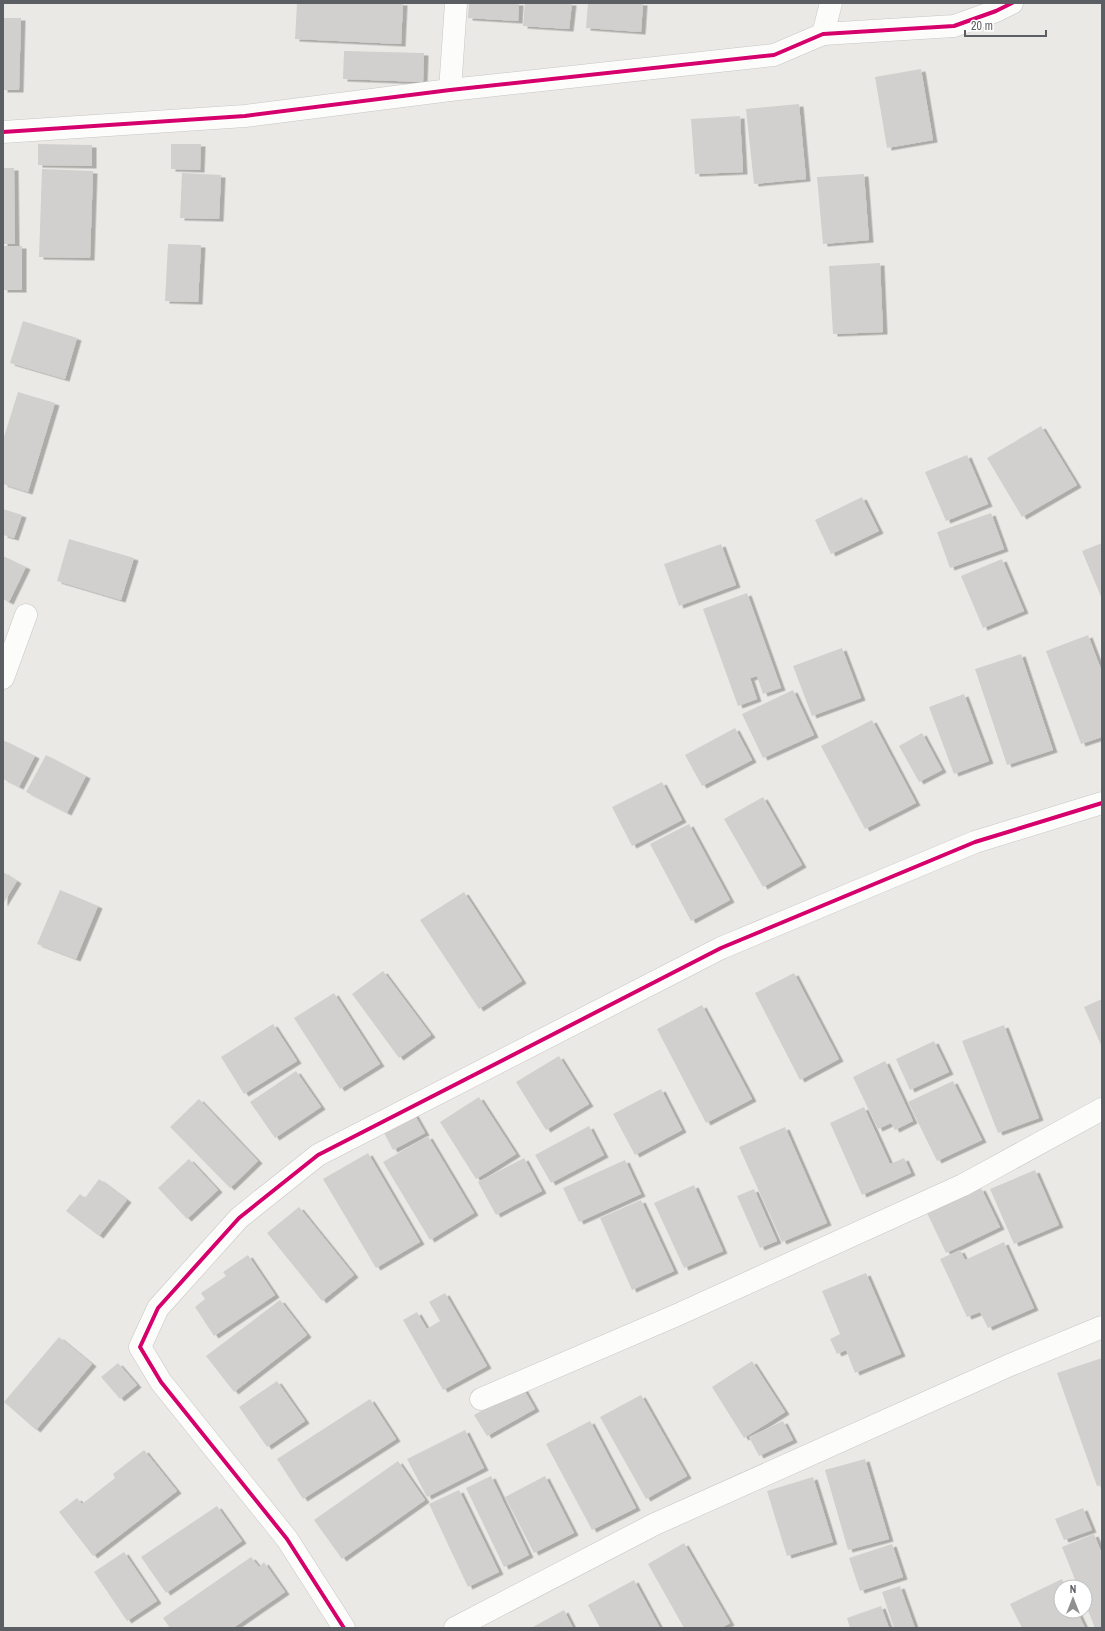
<svg xmlns="http://www.w3.org/2000/svg" width="1105" height="1631" viewBox="0 0 1105 1631" font-family="'Archivo Narrow',sans-serif">
<defs>
<filter id="shadow"><feDropShadow dx="4.5" dy="2.5" stdDeviation="0" flood-color="#0004"/></filter>
</defs>
<rect width="100%" height="100%" fill="#ebe9e5"/>
<g fill="#d1d0ce" filter="url(#shadow)">
<path d="M 297,3 L 403,3 L 401,44 L 295,39 Z"/>
<path d="M 469,3 L 519,3 L 518,21 L 468,18 Z"/>
<path d="M 525,3 L 572,3 L 569,29 L 523,26 Z"/>
<path d="M 588,3 L 643,3 L 641,32 L 586,28 Z"/>
<path d="M 3,18 L 21,18 L 19,90 L 3,90 Z"/>
<path d="M 344,51 L 424,53 L 423,82 L 343,79 Z"/>
<path d="M 921,69 L 933,140 L 887,148 L 875,77 Z"/>
<path d="M 799,104 L 806,179 L 754,184 L 746,109 Z"/>
<path d="M 740,116 L 743,172 L 695,174 L 691,119 Z"/>
<path d="M 38,144 L 92,145 L 92,166 L 38,165 Z"/>
<path d="M 171,144 L 201,144 L 200,170 L 171,169 Z"/>
<path d="M 3,168 L 14,168 L 15,244 L 3,244 Z"/>
<path d="M 42,169 L 93,171 L 90,258 L 39,257 Z"/>
<path d="M 182,173 L 221,175 L 219,219 L 180,218 Z"/>
<path d="M 864,174 L 869,240 L 823,244 L 817,177 Z"/>
<path d="M 168,244 L 201,245 L 198,302 L 165,301 Z"/>
<rect x="3" y="246" width="19" height="44"/>
<path d="M 880,263 L 883,332 L 833,334 L 829,266 Z"/>
<path d="M 23,321 L 77,338 L 65,379 L 10,363 Z"/>
<path d="M 18,392 L 55,403 L 28,492 L 3,484 L 3,440 Z"/>
<path d="M 1041,426 L 1077,485 L 1022,517 L 987,458 Z"/>
<path d="M 967,455 L 988,504 L 946,521 L 925,472 Z"/>
<path d="M 862,497 L 879,531 L 831,554 L 815,520 Z"/>
<path d="M 3,509 L 22,515 L 14,538 L 3,535 Z"/>
<path d="M 991,513 L 1004,549 L 950,568 L 937,532 Z"/>
<path d="M 69,539 L 134,558 L 121,600 L 57,581 Z"/>
<path d="M 1102,543 L 1102,599 L 1082,551 Z"/>
<path d="M 721,544 L 736,585 L 679,606 L 664,564 Z"/>
<path d="M 3,556 L 26,567 L 9,602 L 3,599 Z"/>
<path d="M 1002,559 L 1024,611 L 983,628 L 961,576 Z"/>
<path d="M 747,593 L 781,688 L 763,694 L 757,676 L 750,678 L 757,699 L 738,706 L 703,609 Z"/>
<path d="M 1088,635 L 1102,672 L 1102,737 L 1081,744 L 1046,651 Z"/>
<path d="M 842,648 L 861,698 L 812,716 L 793,666 Z"/>
<path d="M 1021,654 L 1053,750 L 1007,765 L 975,669 Z"/>
<path d="M 793,690 L 814,735 L 763,758 L 742,714 Z"/>
<path d="M 964,694 L 989,761 L 954,774 L 929,707 Z"/>
<path d="M 872,720 L 916,803 L 865,829 L 821,746 Z"/>
<path d="M 735,728 L 752,760 L 702,786 L 685,755 Z"/>
<path d="M 922,733 L 942,770 L 919,782 L 899,746 Z"/>
<path d="M 3,740 L 35,756 L 19,787 L 3,779 Z"/>
<path d="M 46,755 L 86,776 L 67,813 L 26,792 Z"/>
<path d="M 662,782 L 682,820 L 632,846 L 612,807 Z"/>
<path d="M 763,797 L 802,865 L 763,887 L 724,819 Z"/>
<path d="M 689,824 L 730,900 L 691,921 L 650,844 Z"/>
<path d="M 3,872 L 17,881 L 3,904 Z"/>
<path d="M 60,890 L 98,906 L 76,959 L 37,944 Z"/>
<path d="M 464,892 L 522,981 L 479,1009 L 420,920 Z"/>
<path d="M 383,971 L 431,1035 L 399,1058 L 352,994 Z"/>
<path d="M 794,973 L 839,1059 L 800,1080 L 755,993 Z"/>
<path d="M 334,993 L 380,1064 L 340,1089 L 294,1018 Z"/>
<path d="M 1102,999 L 1102,1047 L 1084,1007 Z"/>
<path d="M 702,1005 L 752,1099 L 706,1123 L 657,1029 Z"/>
<path d="M 273,1024 L 297,1061 L 244,1094 L 221,1057 Z"/>
<path d="M 1004,1025 L 1039,1118 L 998,1133 L 962,1041 Z"/>
<path d="M 934,1041 L 949,1072 L 910,1090 L 896,1059 Z"/>
<path d="M 559,1056 L 589,1104 L 546,1130 L 516,1082 Z"/>
<path d="M 885,1061 L 913,1121 L 895,1130 L 891,1123 L 878,1129 L 853,1077 Z"/>
<path d="M 296,1071 L 321,1107 L 275,1138 L 250,1102 Z"/>
<path d="M 953,1081 L 982,1140 L 937,1161 L 908,1102 Z"/>
<path d="M 661,1089 L 682,1130 L 635,1155 L 613,1114 Z"/>
<path d="M 479,1097 L 516,1154 L 476,1179 L 440,1122 Z"/>
<path d="M 199,1099 L 258,1161 L 230,1188 L 170,1127 Z"/>
<path d="M 864,1107 L 890,1164 L 904,1158 L 911,1173 L 862,1195 L 830,1123 Z"/>
<path d="M 413,1112 L 425,1133 L 393,1150 L 382,1129 Z"/>
<path d="M 589,1126 L 604,1155 L 551,1183 L 535,1155 Z"/>
<path d="M 785,1127 L 827,1223 L 782,1242 L 739,1147 Z"/>
<path d="M 428,1136 L 474,1213 L 430,1240 L 383,1162 Z"/>
<path d="M 368,1153 L 420,1242 L 376,1268 L 323,1179 Z"/>
<path d="M 524,1158 L 542,1191 L 496,1215 L 478,1182 Z"/>
<path d="M 189,1159 L 218,1190 L 187,1219 L 158,1188 Z"/>
<path d="M 625,1160 L 641,1194 L 579,1222 L 563,1188 Z"/>
<path d="M 1035,1170 L 1059,1225 L 1014,1244 L 990,1189 Z"/>
<path d="M 99,1179 L 127,1200 L 99,1236 L 66,1211 L 80,1194 L 85,1198 Z"/>
<path d="M 694,1185 L 723,1251 L 684,1268 L 654,1203 Z"/>
<path d="M 981,1188 L 1000,1227 L 946,1253 L 927,1213 Z"/>
<path d="M 754,1189 L 777,1241 L 760,1248 L 737,1196 Z"/>
<path d="M 641,1200 L 674,1271 L 632,1290 L 600,1218 Z"/>
<path d="M 299,1207 L 354,1275 L 322,1301 L 267,1233 Z"/>
<path d="M 1004,1242 L 1034,1308 L 988,1328 L 980,1312 L 967,1317 L 940,1259 L 960,1250 L 965,1260 Z"/>
<path d="M 248,1255 L 275,1295 L 214,1336 L 195,1307 L 205,1299 L 201,1293 L 226,1276 L 223,1272 Z"/>
<path d="M 866,1273 L 901,1354 L 855,1373 L 846,1350 L 837,1354 L 830,1339 L 840,1334 L 822,1291 Z"/>
<path d="M 445,1293 L 487,1366 L 443,1390 L 403,1320 L 417,1312 L 427,1329 L 440,1321 L 429,1302 Z"/>
<path d="M 280,1300 L 307,1335 L 234,1392 L 206,1356 Z"/>
<path d="M 59,1337 L 92,1364 L 36,1430 L 4,1402 Z"/>
<path d="M 1102,1358 L 1102,1485 L 1097,1486 L 1057,1373 Z"/>
<path d="M 752,1361 L 785,1412 L 744,1438 L 712,1387 Z"/>
<path d="M 118,1363 L 137,1385 L 120,1399 L 101,1377 Z"/>
<path d="M 277,1381 L 305,1421 L 267,1447 L 239,1407 Z"/>
<path d="M 523,1388 L 535,1409 L 487,1436 L 474,1415 Z"/>
<path d="M 641,1395 L 687,1476 L 646,1499 L 600,1417 Z"/>
<path d="M 370,1399 L 396,1439 L 303,1499 L 277,1459 Z"/>
<path d="M 590,1421 L 636,1508 L 592,1530 L 546,1444 Z"/>
<path d="M 783,1421 L 793,1440 L 759,1456 L 749,1437 Z"/>
<path d="M 465,1430 L 484,1468 L 427,1497 L 407,1459 Z"/>
<path d="M 144,1450 L 177,1491 L 93,1556 L 59,1512 L 77,1498 L 82,1504 L 115,1478 L 113,1474 Z"/>
<path d="M 865,1459 L 889,1539 L 848,1550 L 825,1470 Z"/>
<path d="M 398,1461 L 425,1500 L 342,1559 L 314,1520 Z"/>
<path d="M 491,1476 L 529,1555 L 504,1567 L 466,1488 Z"/>
<path d="M 545,1476 L 574,1533 L 534,1553 L 505,1497 Z"/>
<path d="M 813,1477 L 833,1542 L 787,1556 L 767,1491 Z"/>
<path d="M 459,1490 L 499,1572 L 468,1587 L 429,1504 Z"/>
<path d="M 217,1506 L 242,1541 L 166,1593 L 141,1557 Z"/>
<path d="M 1083,1508 L 1092,1530 L 1064,1540 L 1055,1519 Z"/>
<path d="M 1094,1534 L 1102,1554 L 1102,1627 L 1100,1628 L 1095,1628 L 1085,1603 L 1085,1587 L 1078,1587 L 1062,1547 Z"/>
<path d="M 684,1543 L 730,1623 L 721,1628 L 684,1628 L 648,1564 Z"/>
<path d="M 892,1544 L 903,1577 L 860,1591 L 849,1558 Z"/>
<path d="M 124,1552 L 157,1601 L 127,1621 L 94,1572 Z"/>
<path d="M 251,1557 L 259,1567 L 264,1562 L 285,1592 L 233,1628 L 170,1628 L 163,1618 Z"/>
<path d="M 1062,1579 L 1066,1587 L 1061,1587 L 1061,1611 L 1077,1611 L 1085,1628 L 1022,1628 L 1010,1604 Z"/>
<path d="M 634,1580 L 660,1628 L 600,1628 L 588,1605 Z"/>
<path d="M 900,1586 L 915,1628 L 894,1628 L 882,1592 Z"/>
<path d="M 881,1606 L 889,1628 L 850,1628 L 847,1618 Z"/>
<path d="M 564,1610 L 573,1628 L 531,1628 Z"/>
</g>
<g fill="none" stroke-linecap="round" stroke-linejoin="round">
<g stroke="#c6c6c6" stroke-width="23">
<g id="minor">
<path d="M 823,34 L 831,3"/>
<path d="M 450,90 L 456,3"/>
<path d="M 3,132 L 245,116 L 450,90 L 774,55 L 823,34 L 954,26 L 996,11 L 1012,3"/>
<path d="M 3,678 L 26,615"/>
<path d="M 481,1399 L 677,1315 L 963,1185 L 1102,1109"/>
<path d="M 344,1628 L 287,1539 L 161,1382 L 140,1347 L 158,1308 L 239,1218 L 318,1155 L 721,948 L 975,842 L 1102,803"/>
<path d="M 455,1628 L 655,1524 L 1010,1365 L 1102,1327"/>
</g>
</g>
<use href="#minor" stroke="#fcfcfb" stroke-width="22"/>
<g stroke="#fff" stroke-width="6">
<g id="cycleway">
<path d="M 3,132 L 245,116 L 450,90 L 774,55 L 823,34 L 954,26 L 996,11 L 1012,3"/>
<path d="M 344,1628 L 287,1539 L 161,1382 L 140,1347 L 158,1308 L 239,1218 L 318,1155 L 721,948 L 975,842 L 1102,803"/>
</g>
</g>
<use href="#cycleway" stroke="#d6006c" stroke-width="4"/>
</g>
<rect width="1105" height="1631" fill="none" stroke="#5b5f63" stroke-width="8"/>
<g transform="translate(1073 1599)"><circle r="19" fill="#ffffff" stroke="#bdbfc1"/>
<path d="M0-3L7 15L0 10L-7 15Z" fill="#8d8f90"/>
<text y="-6" font-size="11" font-weight="bold" text-anchor="middle" fill="#5b5f63">N</text>
</g>
<path d="M965 30v6h81v-6" fill="none" stroke="#5b5f63" stroke-width="2"/>
<text x="971" y="30" font-size="12" fill="#5b5f63" stroke="#ffffff" stroke-width="3" paint-order="stroke">20 m</text>
</svg>
